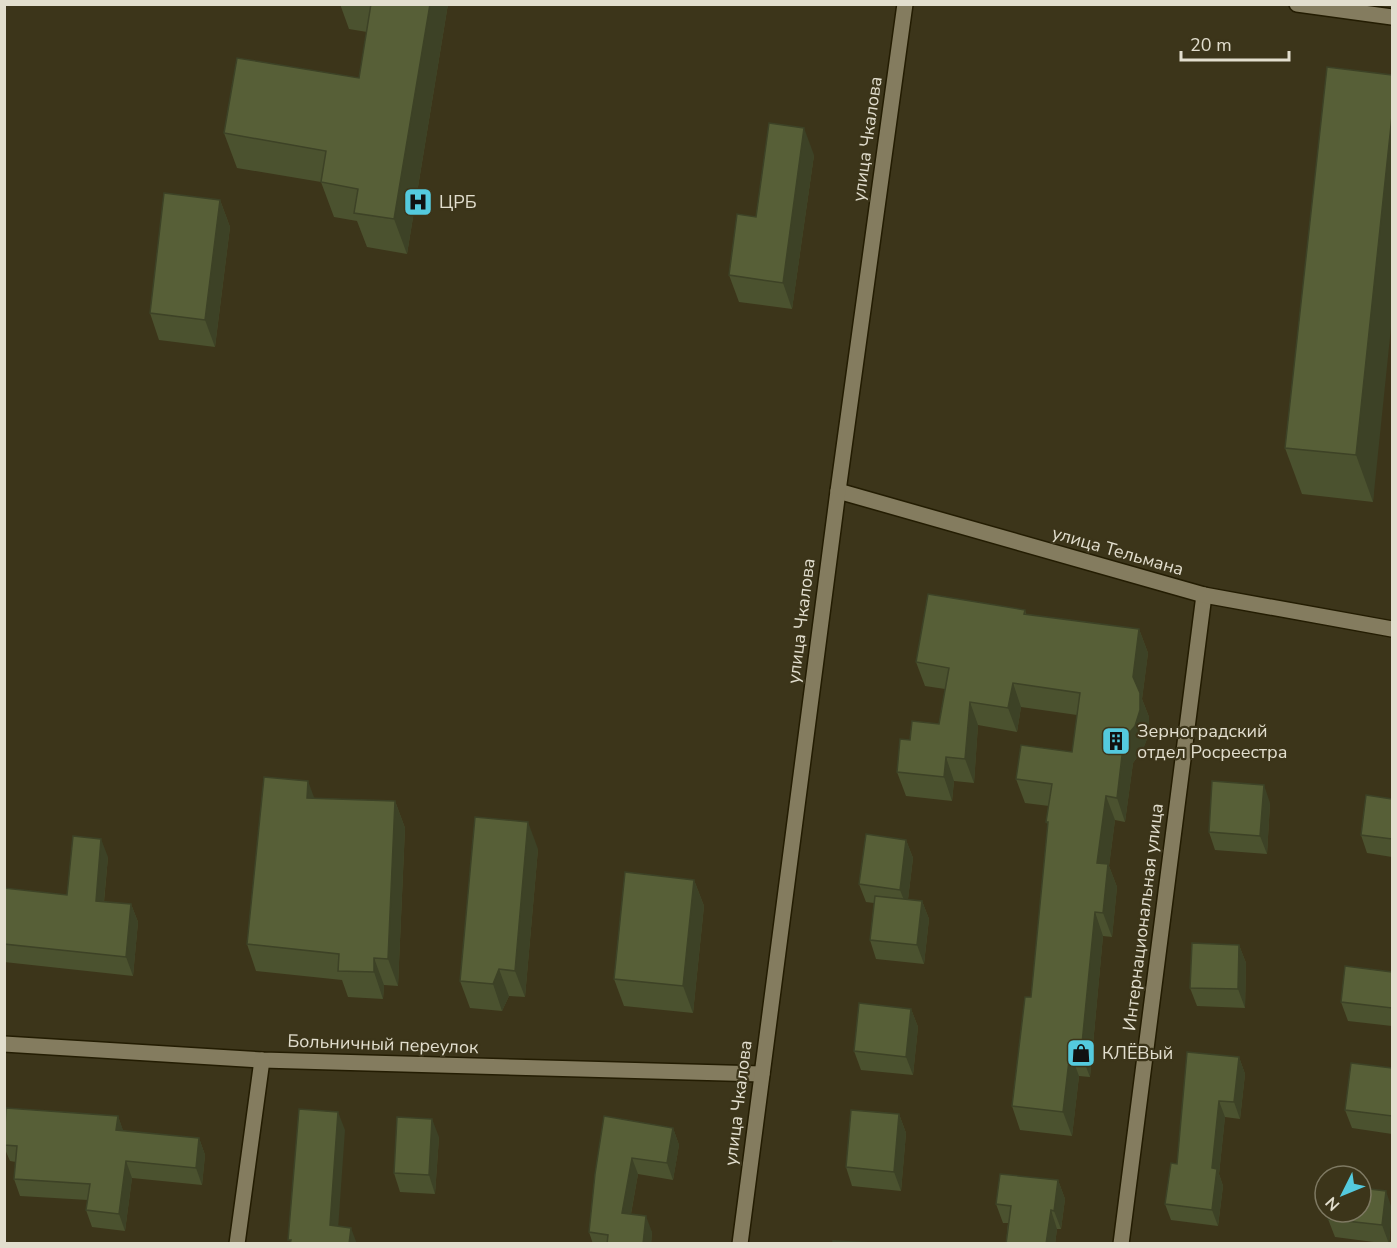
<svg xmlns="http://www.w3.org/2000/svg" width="1397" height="1248" viewBox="0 0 1397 1248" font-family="'Nunito Sans',sans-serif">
<rect width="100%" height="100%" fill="#3c351a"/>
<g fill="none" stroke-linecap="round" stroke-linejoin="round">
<g stroke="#231c02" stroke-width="18">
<g id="street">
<path d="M 1297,4 L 1392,17"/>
<path d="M 4,1044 L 262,1060 L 762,1074"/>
<path d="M 237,1244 L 262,1060"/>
<path d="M 1121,1244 L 1204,595"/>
</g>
</g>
<g stroke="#231c02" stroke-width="18">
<g id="secondary">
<path d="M 838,491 L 1204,595 L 1392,629"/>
<path d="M 740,1244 L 838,491 L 905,4"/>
</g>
</g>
<use href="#street" stroke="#847c5f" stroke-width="15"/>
<use href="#secondary" stroke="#847c5f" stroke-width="15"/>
</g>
<g fill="#4b522f">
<path d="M 340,4 L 448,4 L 407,254 L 367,247 L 357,221 L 334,217 L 321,182 L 237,168 L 224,133 L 359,78 L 367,32 L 349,29 Z"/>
<path d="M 1392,75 L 1373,502 L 1302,494 L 1285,448 Z"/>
<path d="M 814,155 L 792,309 L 739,302 L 729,275 L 756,217 Z"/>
<path d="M 220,200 L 230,227 L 215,347 L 159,340 L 150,313 Z"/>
<path d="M 1025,610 L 1026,614 L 1139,629 L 1148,653 L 1142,699 L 1149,717 L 1149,734 L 1143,749 L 1133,763 L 1125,822 L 1115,820 L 1109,866 L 1117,887 L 1112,937 L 1103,936 L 1090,1077 L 1079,1076 L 1072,1136 L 1020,1130 L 1012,1106 L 1031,997 L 1048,825 L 1046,822 L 1049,806 L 1025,803 L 1016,779 L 1072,752 L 1077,715 L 1021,707 L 1017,732 L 978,725 L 974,783 L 954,781 L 952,801 L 906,796 L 897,772 L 910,740 L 939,724 L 945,689 L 925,686 L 916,662 Z"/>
<path d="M 315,798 L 395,801 L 405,828 L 398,986 L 384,985 L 383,999 L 348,997 L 342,980 L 256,971 L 247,944 Z"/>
<path d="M 1392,799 L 1392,857 L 1367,853 L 1361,835 Z"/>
<path d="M 1270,803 L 1267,854 L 1215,850 L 1209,832 Z"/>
<path d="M 906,840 L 913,858 L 908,899 L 922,901 L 929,919 L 924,964 L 876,959 L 870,940 L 874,903 L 866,902 L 859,884 Z"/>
<path d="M 538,849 L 525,997 L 509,996 L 502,1011 L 470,1008 L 460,981 Z"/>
<path d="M 108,857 L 104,902 L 131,904 L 138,922 L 133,976 L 4,962 L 4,888 L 67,895 Z"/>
<path d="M 694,880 L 704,906 L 693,1013 L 624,1006 L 614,979 Z"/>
<path d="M 1239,945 L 1246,963 L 1245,1008 L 1197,1006 L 1190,988 Z"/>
<path d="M 1392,972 L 1392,1026 L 1348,1021 L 1341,1002 Z"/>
<path d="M 911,1009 L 918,1027 L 913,1075 L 861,1070 L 854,1051 Z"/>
<path d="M 1239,1057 L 1245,1074 L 1240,1119 L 1225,1117 L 1219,1174 L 1223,1186 L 1218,1226 L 1171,1220 L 1165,1204 L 1177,1164 Z"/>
<path d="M 1392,1068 L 1392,1134 L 1352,1128 L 1345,1110 Z"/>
<path d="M 899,1114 L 906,1133 L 901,1191 L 852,1186 L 846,1167 Z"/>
<path d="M 118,1116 L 123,1131 L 199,1138 L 205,1155 L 202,1185 L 132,1178 L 125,1231 L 92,1227 L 86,1210 L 88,1200 L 20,1196 L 14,1179 L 16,1162 L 10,1161 L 4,1147 L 4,1131 Z"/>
<path d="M 673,1128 L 679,1145 L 673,1180 L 638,1174 L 631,1214 L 652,1232 L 651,1244 L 593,1244 L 589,1232 L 595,1174 Z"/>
<path d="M 439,1137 L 435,1194 L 400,1192 L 394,1173 Z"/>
<path d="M 1058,1180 L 1065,1199 L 1061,1229 L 1057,1229 L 1055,1244 L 1006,1244 L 1008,1223 L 1003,1223 L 996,1204 Z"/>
<path d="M 1392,1209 L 1389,1244 L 1335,1237 L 1328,1219 Z"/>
</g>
<g fill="#3d4226">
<path d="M 430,4 L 448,4 L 407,254 L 394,219 Z"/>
<path d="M 1392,116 L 1392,318 L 1373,502 L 1356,455 Z"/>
<path d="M 804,128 L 814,155 L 792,309 L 783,283 Z"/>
<path d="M 220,200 L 230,227 L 215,347 L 205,320 Z"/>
<path d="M 1139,629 L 1148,653 L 1142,699 L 1149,717 L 1149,734 L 1143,749 L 1133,763 L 1125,822 L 1117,798 Z"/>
<path d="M 1013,683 L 1021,707 L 1017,732 L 1008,708 Z"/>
<path d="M 970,702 L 978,725 L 974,783 L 965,759 Z"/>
<path d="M 946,757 L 954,781 L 952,801 L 944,777 Z"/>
<path d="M 308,781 L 318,808 L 307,798 Z"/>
<path d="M 1264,785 L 1270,803 L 1267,854 L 1260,836 Z"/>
<path d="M 1106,796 L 1115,820 L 1109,866 L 1117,887 L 1112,937 L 1103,913 L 1097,863 Z"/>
<path d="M 395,801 L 405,828 L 398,986 L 388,959 Z"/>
<path d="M 528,822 L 538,849 L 525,997 L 515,971 Z"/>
<path d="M 101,839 L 108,857 L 102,920 L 96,901 Z"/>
<path d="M 906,840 L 913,858 L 907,908 L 900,890 Z"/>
<path d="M 694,880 L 704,906 L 693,1013 L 683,986 Z"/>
<path d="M 922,901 L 929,919 L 924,964 L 917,945 Z"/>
<path d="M 131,904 L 138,922 L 133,976 L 126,957 Z"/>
<path d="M 1095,912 L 1103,936 L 1090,1077 L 1081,1054 Z"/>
<path d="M 1239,945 L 1246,963 L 1245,1008 L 1238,989 Z"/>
<path d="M 374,958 L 384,985 L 383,999 L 374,972 Z"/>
<path d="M 499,969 L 509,996 L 502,1011 L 493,984 Z"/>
<path d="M 911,1009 L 918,1027 L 913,1075 L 906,1057 Z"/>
<path d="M 1070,1052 L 1079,1076 L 1072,1136 L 1063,1112 Z"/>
<path d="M 1239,1057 L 1245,1074 L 1240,1119 L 1234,1102 Z"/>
<path d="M 1219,1101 L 1225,1117 L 1219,1174 L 1223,1186 L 1218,1226 L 1212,1210 L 1212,1168 Z"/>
<path d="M 338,1112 L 345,1130 L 337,1244 L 330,1225 Z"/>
<path d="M 899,1114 L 906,1133 L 901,1191 L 894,1172 Z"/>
<path d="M 118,1116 L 124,1133 L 116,1130 Z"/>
<path d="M 432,1119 L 439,1137 L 435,1194 L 429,1175 Z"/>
<path d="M 673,1128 L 679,1145 L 673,1180 L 667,1163 Z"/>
<path d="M 199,1138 L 205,1155 L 202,1185 L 196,1168 Z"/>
<path d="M 632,1158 L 638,1174 L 628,1230 L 622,1213 Z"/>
<path d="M 126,1161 L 132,1178 L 125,1231 L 119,1214 Z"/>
<path d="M 1058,1180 L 1065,1199 L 1061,1229 L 1054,1211 Z"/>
<path d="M 1386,1191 L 1392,1209 L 1389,1244 L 1382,1225 Z"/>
<path d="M 1051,1210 L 1057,1229 L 1055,1244 L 1046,1244 Z"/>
<path d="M 646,1216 L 652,1232 L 651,1244 L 643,1244 Z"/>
<path d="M 351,1228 L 357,1244 L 349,1244 Z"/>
</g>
<g fill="#575f37" stroke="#3d4226" stroke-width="1.5">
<path d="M 371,4 L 430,4 L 394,219 L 354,213 L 358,189 L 321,182 L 326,151 L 224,133 L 237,58 L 359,78 Z"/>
<path d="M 1327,67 L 1392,75 L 1392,116 L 1356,455 L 1285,448 Z"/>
<path d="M 769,123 L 804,128 L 783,283 L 729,275 L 737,214 L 756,217 Z"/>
<path d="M 164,193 L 220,200 L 205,320 L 150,313 Z"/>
<path d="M 928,594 L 1025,610 L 1024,614 L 1139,629 L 1133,677 L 1140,693 L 1140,710 L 1135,726 L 1124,739 L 1117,798 L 1106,796 L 1097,863 L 1108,864 L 1103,913 L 1095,912 L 1081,1054 L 1070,1052 L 1063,1112 L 1012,1106 L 1025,997 L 1031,997 L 1048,822 L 1046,822 L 1052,784 L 1016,779 L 1021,745 L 1072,752 L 1080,693 L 1013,683 L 1008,708 L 970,702 L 965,759 L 946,757 L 944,777 L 897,772 L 900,739 L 910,740 L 912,721 L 939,724 L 949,668 L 916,662 Z"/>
<path d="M 264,777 L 308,781 L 307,798 L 395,801 L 388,959 L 374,958 L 374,972 L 338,971 L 339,954 L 247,944 Z"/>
<path d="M 1212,781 L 1264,785 L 1260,836 L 1209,832 Z"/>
<path d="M 1366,795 L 1392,799 L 1392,839 L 1361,835 Z"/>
<path d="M 475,817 L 528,822 L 515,971 L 499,969 L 493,984 L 460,981 Z"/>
<path d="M 866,834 L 906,840 L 900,890 L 859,884 Z"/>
<path d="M 73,836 L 101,839 L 96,901 L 131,904 L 126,957 L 4,944 L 4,888 L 67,895 Z"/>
<path d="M 625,872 L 694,880 L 683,986 L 614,979 Z"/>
<path d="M 875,896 L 922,901 L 917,945 L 870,940 Z"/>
<path d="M 1192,943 L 1239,945 L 1238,989 L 1190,988 Z"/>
<path d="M 1345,966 L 1392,972 L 1392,1008 L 1341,1002 Z"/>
<path d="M 859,1003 L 911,1009 L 906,1057 L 854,1051 Z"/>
<path d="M 1187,1052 L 1239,1057 L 1234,1102 L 1219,1101 L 1212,1168 L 1217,1169 L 1212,1210 L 1165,1204 L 1171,1163 L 1177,1164 Z"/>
<path d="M 1351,1063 L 1392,1068 L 1392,1116 L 1345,1110 Z"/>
<path d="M 6,1108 L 118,1116 L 116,1130 L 199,1138 L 196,1168 L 126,1161 L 119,1214 L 86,1210 L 90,1184 L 14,1179 L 17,1146 L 4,1145 Z"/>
<path d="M 299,1109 L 338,1112 L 330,1225 L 351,1228 L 349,1244 L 290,1244 L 291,1240 L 288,1240 Z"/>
<path d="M 851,1110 L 899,1114 L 894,1172 L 846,1167 Z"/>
<path d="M 604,1116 L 673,1128 L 667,1163 L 632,1158 L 622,1213 L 646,1216 L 643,1244 L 607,1244 L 608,1235 L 589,1232 L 595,1174 Z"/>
<path d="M 397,1117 L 432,1119 L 429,1175 L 394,1173 Z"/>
<path d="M 1000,1174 L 1058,1180 L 1054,1211 L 1051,1210 L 1046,1244 L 1006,1244 L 1011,1206 L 996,1204 Z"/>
<path d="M 1361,1188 L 1386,1191 L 1382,1225 L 1328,1219 L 1329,1212 L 1361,1212 Z"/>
<path d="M 833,1241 L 874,1243 L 874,1244 L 833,1244 Z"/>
</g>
<defs>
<g id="hospital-square" transform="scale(1.5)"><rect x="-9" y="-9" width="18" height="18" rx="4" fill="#54cade" stroke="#3c351a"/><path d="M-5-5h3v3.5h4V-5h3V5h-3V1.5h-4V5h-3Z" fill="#111"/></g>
<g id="building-square" transform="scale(1.5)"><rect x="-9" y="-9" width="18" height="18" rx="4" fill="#54cade" stroke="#3c351a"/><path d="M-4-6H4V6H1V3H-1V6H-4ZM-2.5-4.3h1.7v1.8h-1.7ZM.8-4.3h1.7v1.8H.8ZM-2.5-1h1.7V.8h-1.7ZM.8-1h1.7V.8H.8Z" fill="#111"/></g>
<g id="shop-square" transform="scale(1.5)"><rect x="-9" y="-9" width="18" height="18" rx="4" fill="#54cade" stroke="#3c351a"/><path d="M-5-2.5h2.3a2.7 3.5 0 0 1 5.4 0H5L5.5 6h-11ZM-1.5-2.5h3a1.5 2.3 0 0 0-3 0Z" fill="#111"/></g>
</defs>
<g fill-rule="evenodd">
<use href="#hospital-square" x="418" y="202"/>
<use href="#building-square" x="1116" y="741"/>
<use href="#shop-square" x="1081" y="1053"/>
</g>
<g text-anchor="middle" stroke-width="4.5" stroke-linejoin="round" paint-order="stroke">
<g font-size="18" fill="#e2dece" stroke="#3c351a">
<text transform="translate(867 139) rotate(-82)" y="6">улица Чкалова</text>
<text transform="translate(1118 551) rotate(16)" y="6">улица Тельмана</text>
<text transform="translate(801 621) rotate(-83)" y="6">улица Чкалова</text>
<text transform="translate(1143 917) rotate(-83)" y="6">Интернациональная улица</text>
<text transform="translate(383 1044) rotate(2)" y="6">Больничный переулок</text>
<text transform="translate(738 1103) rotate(-83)" y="6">улица Чкалова</text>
</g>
<g font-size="18" fill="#e2dece" stroke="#3c351a" text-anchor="start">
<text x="439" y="208">ЦРБ</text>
<text x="1137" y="737">Зерноградский<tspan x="1137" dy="21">отдел Росреестра</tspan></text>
<text x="1102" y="1059">КЛЁВый</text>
</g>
</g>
<rect width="1397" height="1248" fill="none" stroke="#e2dece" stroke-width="12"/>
<g transform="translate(1343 1194) rotate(227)"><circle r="28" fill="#3c351a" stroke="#7e7962" stroke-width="1.5"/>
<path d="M0-4.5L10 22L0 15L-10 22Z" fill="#54cade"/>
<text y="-9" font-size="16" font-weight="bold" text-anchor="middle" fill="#e2dece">N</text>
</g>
<path d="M1181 51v9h108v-9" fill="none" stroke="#e2dece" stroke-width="3"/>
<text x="1190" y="51" font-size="18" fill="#e2dece" stroke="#3c351a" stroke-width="4.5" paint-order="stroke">20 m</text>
</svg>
